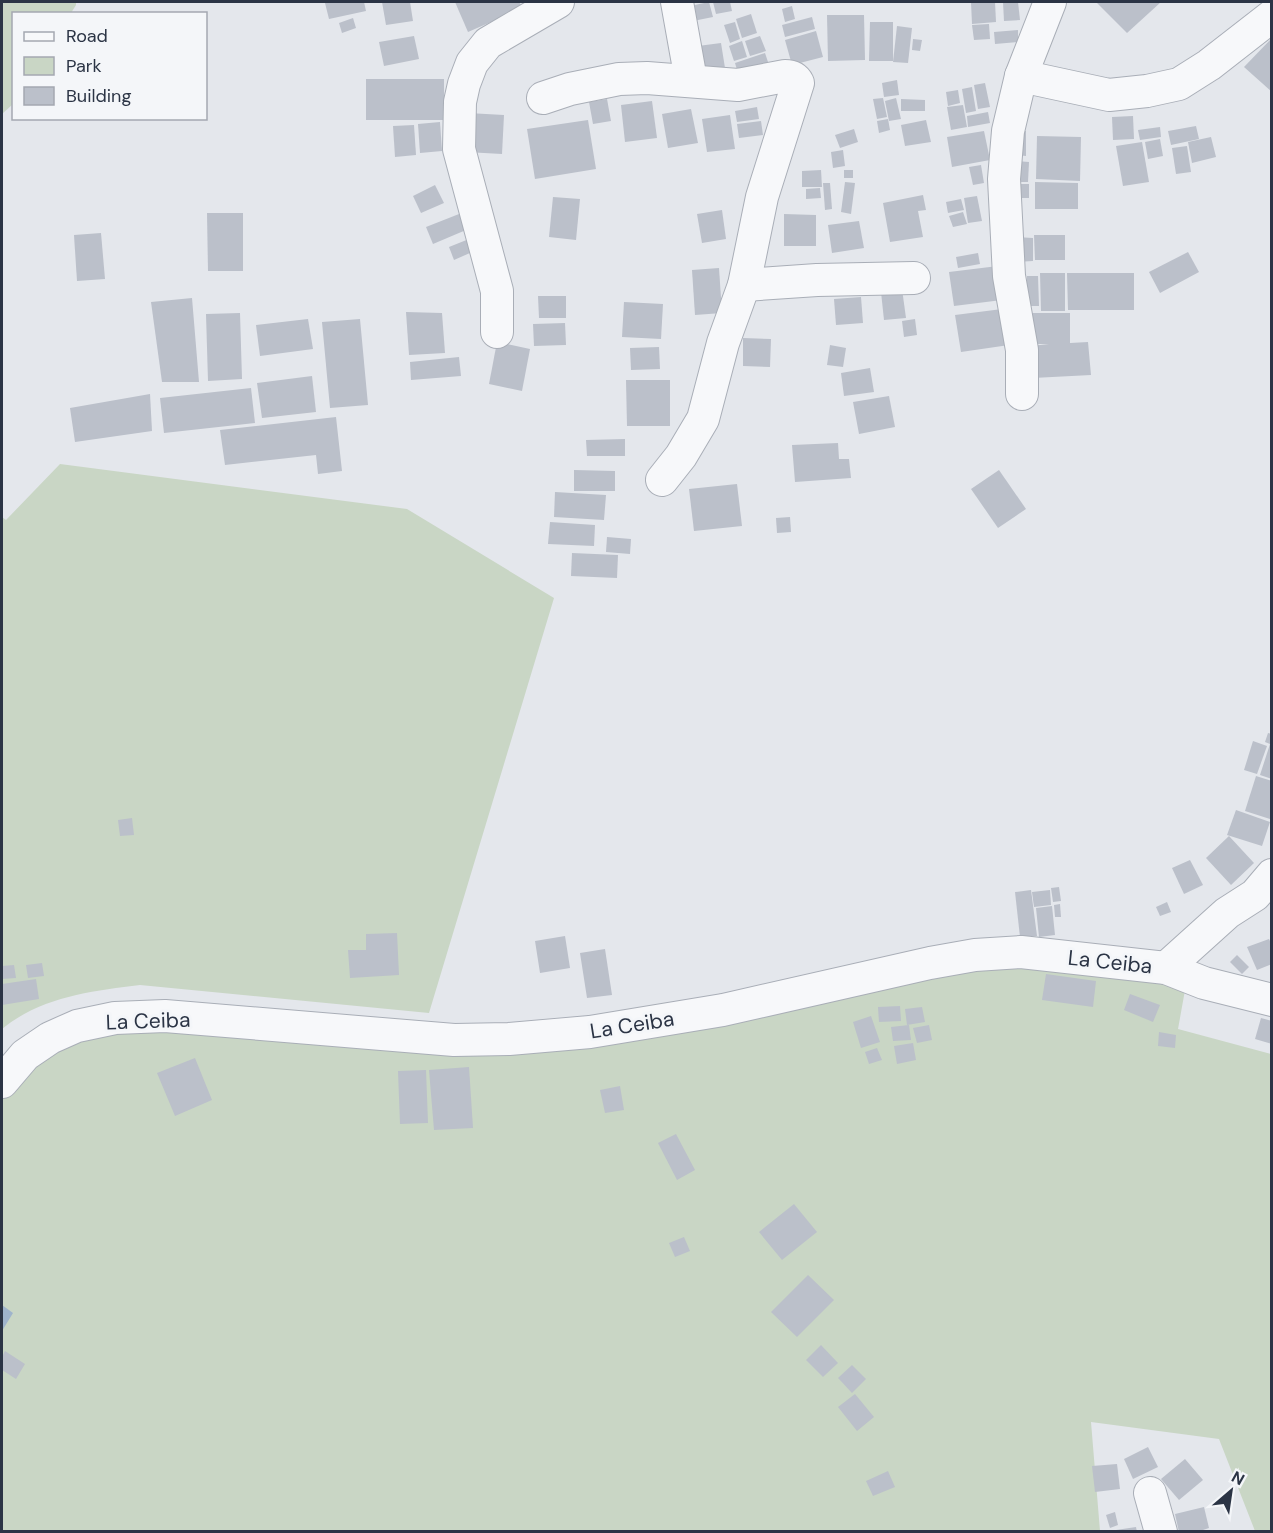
<svg xmlns="http://www.w3.org/2000/svg" width="1273" height="1533" viewBox="0 0 1273 1533" font-family="'DM Sans',sans-serif">
<rect width="100%" height="100%" fill="#e4e7ec"/>
<g fill="#c9d6c5">
<path d="M 2,2 L 76,2 L 76,5 L 71,13 L 14,14 L 13,104 L 2,114 Z"/>
<path d="M 60,464 L 407,509 L 554,598 L 429,1013 L 140,985 C 91,991 41,997 2,1029 L 2,517 L 6,520 Z"/>
<path d="M 991,955 L 1189,968 L 1178,1029 L 1271,1054 L 1271,1531 L 1255,1531 L 1219,1439 L 1091,1422 L 1100,1531 L 2,1532 L 2,1068 L 75,1018 L 457,1042 Z"/>
</g>
<path fill="#9fb4cc" d="M 2,1305 L 13,1313 L 2,1331 Z"/>
<g fill="#bbc0ca">
<path d="M 333,2 L 364,2 L 366,11 L 329,19 L 325,3 Z"/>
<path d="M 382,2 L 410,2 L 413,21 L 386,25 Z"/>
<path d="M 455,2 L 519,2 L 523,8 L 468,32 Z"/>
<path d="M 709,2 L 713,17 L 693,21 L 690,6 Z"/>
<path d="M 713,2 L 730,2 L 732,11 L 716,14 Z"/>
<path d="M 971,2 L 995,2 L 996,22 L 972,24 Z"/>
<path d="M 1003,2 L 1018,2 L 1020,20 L 1004,21 Z"/>
<path d="M 1096,2 L 1161,2 L 1127,33 Z"/>
<path d="M 792,6 L 795,19 L 785,22 L 782,9 Z"/>
<path d="M 751,14 L 757,33 L 742,38 L 736,19 Z"/>
<path d="M 827,15 L 864,15 L 865,60 L 828,61 Z"/>
<path d="M 812,17 L 815,29 L 785,37 L 782,25 Z"/>
<path d="M 353,18 L 356,28 L 342,33 L 339,23 Z"/>
<path d="M 735,22 L 740,39 L 730,43 L 724,25 Z"/>
<path d="M 870,22 L 893,22 L 893,61 L 869,61 Z"/>
<path d="M 989,24 L 990,39 L 974,40 L 972,25 Z"/>
<path d="M 897,26 L 912,28 L 908,63 L 893,62 Z"/>
<path d="M 1018,30 L 1018,42 L 995,44 L 994,32 Z"/>
<path d="M 816,31 L 823,57 L 792,65 L 785,40 Z"/>
<path d="M 414,36 L 419,59 L 384,66 L 379,42 Z"/>
<path d="M 760,36 L 766,51 L 750,56 L 745,41 Z"/>
<path d="M 1272,38 L 1272,92 L 1244,67 Z"/>
<path d="M 913,39 L 922,40 L 920,51 L 912,50 Z"/>
<path d="M 742,41 L 747,57 L 734,61 L 729,46 Z"/>
<path d="M 721,43 L 725,68 L 702,71 L 698,46 Z"/>
<path d="M 765,53 L 771,71 L 740,80 L 735,63 Z"/>
<rect x="366" y="79" width="78" height="41"/>
<path d="M 897,80 L 899,95 L 884,97 L 882,83 Z"/>
<path d="M 985,83 L 990,107 L 978,109 L 974,85 Z"/>
<path d="M 972,87 L 976,111 L 966,113 L 962,89 Z"/>
<path d="M 958,90 L 960,103 L 948,106 L 946,92 Z"/>
<path d="M 883,98 L 887,117 L 877,119 L 873,99 Z"/>
<path d="M 896,98 L 901,119 L 889,121 L 885,101 Z"/>
<path d="M 607,99 L 611,121 L 593,124 L 589,102 Z"/>
<path d="M 901,99 L 925,100 L 925,111 L 901,111 Z"/>
<path d="M 652,101 L 657,138 L 625,142 L 621,105 Z"/>
<path d="M 963,105 L 967,127 L 951,130 L 947,107 Z"/>
<path d="M 757,107 L 759,119 L 737,122 L 735,111 Z"/>
<path d="M 691,109 L 698,143 L 668,148 L 662,114 Z"/>
<path d="M 988,112 L 990,123 L 968,127 L 967,116 Z"/>
<path d="M 468,113 L 504,115 L 502,154 L 466,152 Z"/>
<path d="M 730,115 L 735,149 L 707,152 L 702,119 Z"/>
<path d="M 1133,116 L 1134,139 L 1113,140 L 1112,117 Z"/>
<path d="M 888,119 L 890,130 L 879,133 L 877,121 Z"/>
<path d="M 588,120 L 596,169 L 535,179 L 527,129 Z"/>
<path d="M 926,120 L 931,142 L 905,146 L 901,125 Z"/>
<path d="M 761,121 L 763,135 L 739,138 L 737,124 Z"/>
<path d="M 440,122 L 442,151 L 420,153 L 418,124 Z"/>
<path d="M 414,125 L 416,155 L 395,157 L 393,126 Z"/>
<path d="M 1196,126 L 1199,139 L 1171,145 L 1168,131 Z"/>
<path d="M 1160,127 L 1161,137 L 1140,140 L 1138,130 Z"/>
<path d="M 854,129 L 858,142 L 840,148 L 835,135 Z"/>
<path d="M 984,131 L 990,160 L 952,167 L 947,137 Z"/>
<path d="M 1017,131 L 1026,131 L 1026,156 L 1017,155 Z"/>
<path d="M 1037,136 L 1081,137 L 1080,181 L 1036,179 Z"/>
<path d="M 1211,137 L 1216,157 L 1192,163 L 1188,142 Z"/>
<path d="M 1160,139 L 1163,156 L 1148,159 L 1145,142 Z"/>
<path d="M 1142,142 L 1149,182 L 1123,186 L 1116,146 Z"/>
<path d="M 1187,146 L 1191,172 L 1176,174 L 1172,148 Z"/>
<path d="M 843,150 L 845,166 L 833,168 L 831,152 Z"/>
<path d="M 1015,161 L 1029,162 L 1028,182 L 1015,182 Z"/>
<path d="M 981,165 L 984,183 L 973,185 L 969,167 Z"/>
<path d="M 821,170 L 822,187 L 802,187 L 802,171 Z"/>
<rect x="844" y="170" width="9" height="8"/>
<path d="M 845,182 L 855,183 L 851,214 L 841,212 Z"/>
<path d="M 1035,182 L 1078,183 L 1078,209 L 1035,209 Z"/>
<path d="M 823,183 L 830,183 L 832,209 L 825,210 Z"/>
<rect x="1019" y="184" width="10" height="14"/>
<path d="M 435,185 L 444,203 L 421,213 L 413,196 Z"/>
<path d="M 820,188 L 821,198 L 806,199 L 806,189 Z"/>
<path d="M 923,195 L 926,210 L 918,211 L 923,237 L 890,242 L 883,203 Z"/>
<path d="M 977,196 L 982,221 L 968,223 L 964,198 Z"/>
<path d="M 553,197 L 580,199 L 576,240 L 549,237 Z"/>
<path d="M 961,199 L 964,210 L 948,213 L 946,202 Z"/>
<path d="M 722,210 L 726,239 L 702,243 L 697,214 Z"/>
<path d="M 963,212 L 967,224 L 953,227 L 949,216 Z"/>
<path d="M 207,213 L 243,213 L 243,271 L 208,271 Z"/>
<path d="M 459,214 L 466,230 L 433,244 L 426,227 Z"/>
<path d="M 784,214 L 816,215 L 816,246 L 784,246 Z"/>
<path d="M 859,221 L 864,248 L 832,253 L 828,225 Z"/>
<path d="M 101,233 L 105,279 L 77,281 L 74,235 Z"/>
<path d="M 1034,235 L 1065,235 L 1065,260 L 1035,260 Z"/>
<path d="M 474,237 L 479,249 L 454,260 L 449,247 Z"/>
<path d="M 1016,237 L 1033,238 L 1033,261 L 1016,262 Z"/>
<path d="M 1188,252 L 1199,272 L 1160,293 L 1149,272 Z"/>
<path d="M 978,253 L 980,264 L 958,268 L 956,257 Z"/>
<path d="M 998,266 L 1002,300 L 954,306 L 949,272 Z"/>
<path d="M 719,268 L 722,313 L 695,315 L 692,270 Z"/>
<path d="M 1040,273 L 1065,273 L 1065,311 L 1041,311 Z"/>
<path d="M 1067,273 L 1134,273 L 1134,310 L 1068,310 Z"/>
<path d="M 1027,276 L 1038,276 L 1039,306 L 1027,306 Z"/>
<path d="M 902,289 L 906,318 L 884,320 L 881,292 Z"/>
<path d="M 538,296 L 566,296 L 566,318 L 539,318 Z"/>
<path d="M 861,297 L 863,323 L 836,325 L 834,299 Z"/>
<path d="M 192,298 L 199,382 L 162,382 L 151,302 Z"/>
<path d="M 624,302 L 663,304 L 661,339 L 622,337 Z"/>
<path d="M 1010,308 L 1016,344 L 961,352 L 955,315 Z"/>
<path d="M 406,312 L 442,313 L 445,353 L 409,355 Z"/>
<path d="M 240,313 L 242,379 L 208,381 L 206,314 Z"/>
<path d="M 1030,313 L 1070,313 L 1070,343 L 1088,342 L 1091,375 L 1033,378 L 1031,346 L 1049,344 L 1030,344 Z"/>
<path d="M 308,319 L 313,349 L 260,356 L 256,325 Z"/>
<path d="M 360,319 L 368,405 L 330,408 L 322,322 Z"/>
<path d="M 915,319 L 917,335 L 904,337 L 902,321 Z"/>
<path d="M 565,323 L 566,345 L 534,346 L 533,324 Z"/>
<path d="M 743,338 L 771,339 L 770,367 L 743,366 Z"/>
<path d="M 497,342 L 530,349 L 522,391 L 489,384 Z"/>
<path d="M 830,345 L 846,348 L 843,367 L 827,365 Z"/>
<path d="M 659,347 L 660,369 L 631,370 L 630,348 Z"/>
<path d="M 459,357 L 461,376 L 411,380 L 410,362 Z"/>
<path d="M 870,368 L 874,392 L 844,396 L 841,373 Z"/>
<path d="M 312,376 L 316,412 L 262,418 L 257,383 Z"/>
<path d="M 626,380 L 670,380 L 670,426 L 627,426 Z"/>
<path d="M 251,388 L 255,423 L 164,433 L 160,398 Z"/>
<path d="M 150,394 L 152,431 L 75,442 L 70,408 Z"/>
<path d="M 889,396 L 895,427 L 859,434 L 853,402 Z"/>
<path d="M 336,417 L 342,471 L 318,474 L 316,455 L 225,465 L 220,430 Z"/>
<path d="M 625,439 L 625,456 L 587,456 L 586,440 Z"/>
<path d="M 838,443 L 839,459 L 849,459 L 851,478 L 795,482 L 792,445 Z"/>
<path d="M 574,470 L 615,471 L 615,491 L 574,491 Z"/>
<path d="M 999,470 L 1026,509 L 998,528 L 971,489 Z"/>
<path d="M 737,484 L 742,526 L 694,531 L 689,489 Z"/>
<path d="M 555,492 L 606,495 L 604,520 L 554,517 Z"/>
<path d="M 790,517 L 791,532 L 777,533 L 776,518 Z"/>
<path d="M 550,522 L 595,525 L 594,546 L 548,544 Z"/>
<path d="M 607,537 L 631,539 L 630,554 L 606,552 Z"/>
<path d="M 572,553 L 618,555 L 617,578 L 571,576 Z"/>
<path d="M 1268,733 L 1272,734 L 1272,779 L 1260,775 L 1270,744 L 1265,742 Z"/>
<path d="M 1253,741 L 1267,746 L 1257,774 L 1244,770 Z"/>
<path d="M 1256,776 L 1272,781 L 1270,819 L 1245,811 Z"/>
<path d="M 1236,810 L 1270,822 L 1262,846 L 1227,835 Z"/>
<path d="M 132,818 L 134,835 L 120,836 L 118,820 Z"/>
<path d="M 1229,836 L 1254,863 L 1231,885 L 1206,858 Z"/>
<path d="M 1190,860 L 1203,885 L 1184,894 L 1172,868 Z"/>
<path d="M 1059,887 L 1061,901 L 1053,902 L 1051,888 Z"/>
<path d="M 1031,890 L 1037,936 L 1020,937 L 1015,892 Z"/>
<path d="M 1050,890 L 1051,905 L 1034,907 L 1032,892 Z"/>
<path d="M 1167,902 L 1171,912 L 1160,916 L 1156,907 Z"/>
<path d="M 1060,904 L 1061,917 L 1055,917 L 1054,905 Z"/>
<path d="M 1052,906 L 1055,935 L 1039,937 L 1036,908 Z"/>
<path d="M 397,933 L 399,975 L 350,978 L 348,950 L 366,950 L 366,934 Z"/>
<path d="M 565,936 L 570,968 L 540,973 L 535,941 Z"/>
<path d="M 1269,939 L 1272,945 L 1272,964 L 1257,970 L 1247,947 Z"/>
<path d="M 605,949 L 612,995 L 587,998 L 580,953 Z"/>
<path d="M 1237,955 L 1249,967 L 1242,974 L 1230,962 Z"/>
<path d="M 42,963 L 44,976 L 28,978 L 26,965 Z"/>
<path d="M 14,965 L 16,978 L 2,979 L 2,966 Z"/>
<path d="M 1046,974 L 1096,981 L 1093,1007 L 1042,1000 Z"/>
<path d="M 36,979 L 39,999 L 2,1005 L 2,984 Z"/>
<path d="M 1130,994 L 1160,1005 L 1153,1022 L 1124,1010 Z"/>
<path d="M 900,1006 L 901,1021 L 879,1022 L 878,1007 Z"/>
<path d="M 922,1007 L 925,1022 L 907,1025 L 905,1009 Z"/>
<path d="M 871,1016 L 880,1042 L 861,1048 L 853,1022 Z"/>
<path d="M 1261,1018 L 1272,1021 L 1272,1044 L 1255,1039 Z"/>
<path d="M 909,1025 L 911,1040 L 893,1041 L 891,1027 Z"/>
<path d="M 929,1025 L 932,1040 L 917,1043 L 913,1028 Z"/>
<path d="M 1159,1032 L 1176,1035 L 1175,1048 L 1158,1046 Z"/>
<path d="M 913,1043 L 916,1060 L 897,1064 L 894,1046 Z"/>
<path d="M 877,1048 L 882,1060 L 869,1064 L 865,1052 Z"/>
<path d="M 195,1058 L 212,1100 L 175,1116 L 157,1073 Z"/>
<path d="M 469,1067 L 473,1128 L 434,1130 L 429,1070 Z"/>
<path d="M 426,1070 L 428,1123 L 400,1124 L 398,1071 Z"/>
<path d="M 620,1086 L 624,1110 L 605,1113 L 600,1090 Z"/>
<path d="M 676,1134 L 695,1170 L 677,1180 L 658,1143 Z"/>
<path d="M 794,1204 L 817,1232 L 782,1260 L 759,1232 Z"/>
<path d="M 684,1237 L 690,1251 L 675,1257 L 669,1243 Z"/>
<path d="M 808,1275 L 834,1300 L 797,1337 L 771,1312 Z"/>
<path d="M 821,1345 L 838,1363 L 823,1377 L 806,1360 Z"/>
<path d="M 5,1351 L 25,1364 L 16,1379 L 2,1370 L 2,1357 Z"/>
<path d="M 852,1365 L 866,1379 L 852,1393 L 838,1378 Z"/>
<path d="M 855,1394 L 874,1417 L 857,1431 L 838,1407 Z"/>
<path d="M 1148,1447 L 1158,1467 L 1133,1479 L 1124,1459 Z"/>
<path d="M 1185,1459 L 1203,1480 L 1179,1500 L 1161,1479 Z"/>
<path d="M 1117,1464 L 1120,1489 L 1095,1492 L 1092,1466 Z"/>
<path d="M 888,1471 L 895,1487 L 873,1496 L 866,1481 Z"/>
<path d="M 1204,1507 L 1209,1528 L 1197,1532 L 1179,1532 L 1175,1514 Z"/>
<path d="M 1115,1512 L 1118,1525 L 1110,1528 L 1106,1515 Z"/>
<path d="M 1136,1527 L 1137,1532 L 1116,1532 L 1116,1530 Z"/>
</g>
<g fill="none" stroke-linecap="round" stroke-linejoin="round">
<g stroke="#a9aeb7" stroke-width="34">
<g id="minor">
<path d="M 677,2 L 691,80"/>
<path d="M 1021,76 L 1109,95 L 1147,91 L 1179,84 L 1209,65 L 1272,16"/>
<path d="M 543,98 L 570,89 L 619,79 L 647,78 L 738,85 L 785,76 C 791,76 795,77 798,83 L 762,197 L 744,285 L 723,343 L 703,419 L 681,456 L 662,480"/>
<path d="M 744,285 L 817,280 L 914,278"/>
<path d="M 497,332 L 497,291 L 459,149 L 460,102 L 464,84 L 472,63 L 488,43 L 558,2"/>
<path d="M 1022,394 L 1022,350 L 1009,276 L 1004,179 L 1008,131 L 1021,76 L 1050,2"/>
<path d="M 1166,968 L 1227,913 L 1255,895 L 1272,875"/>
<path d="M 2,1082 L 25,1055 L 50,1038 L 77,1026 L 115,1018 L 165,1016 L 454,1040 L 509,1039 L 590,1032 L 723,1010 L 930,963 L 975,955 L 1021,952 L 1166,968 L 1204,983 L 1272,1000"/>
<path d="M 1150,1493 L 1161,1532"/>
</g>
</g>
<use href="#minor" stroke="#f7f8fa" stroke-width="32"/>
</g>
<g text-anchor="middle" stroke-width="6" stroke-linejoin="round" paint-order="stroke">
<g font-size="21" fill="#2b3445" stroke="#f4f6f9">
<text transform="translate(1110 962) rotate(6)" y="7">La Ceiba</text>
<text transform="translate(148 1021) rotate(-2)" y="7">La Ceiba</text>
<text transform="translate(632 1025) rotate(-9)" y="7">La Ceiba</text>
</g>
</g>
<rect width="1273" height="1533" fill="none" stroke="#2b3445" stroke-width="6"/>
<rect x="12" y="12" width="195" height="108" fill="#f4f6f9" stroke="#a4a8b1" stroke-width="1.5"/>
<rect x="24" y="32" width="30" height="9" fill="#f7f8fa" stroke="#a4a8b1" stroke-width="1.5"/>
<text x="66" y="42" font-size="18" fill="#2b3445">Road</text>
<rect x="24" y="57" width="30" height="18" fill="#c9d6c5" stroke="#a4a8b1" stroke-width="1.5"/>
<text x="66" y="72" font-size="18" fill="#2b3445">Park</text>
<rect x="24" y="87" width="30" height="18" fill="#bbc0ca" stroke="#a4a8b1" stroke-width="1.5"/>
<text x="66" y="102" font-size="18" fill="#2b3445">Building</text>
<g transform="translate(1231 1491) rotate(29)" stroke="#f4f6f9" stroke-width="4.5" paint-order="stroke">
<path d="M0-4.5L10 22L0 15L-10 22Z" fill="#2b3445"/>
<text y="-9" font-size="16" font-weight="bold" text-anchor="middle" fill="#2b3445">N</text>
</g>
</svg>
